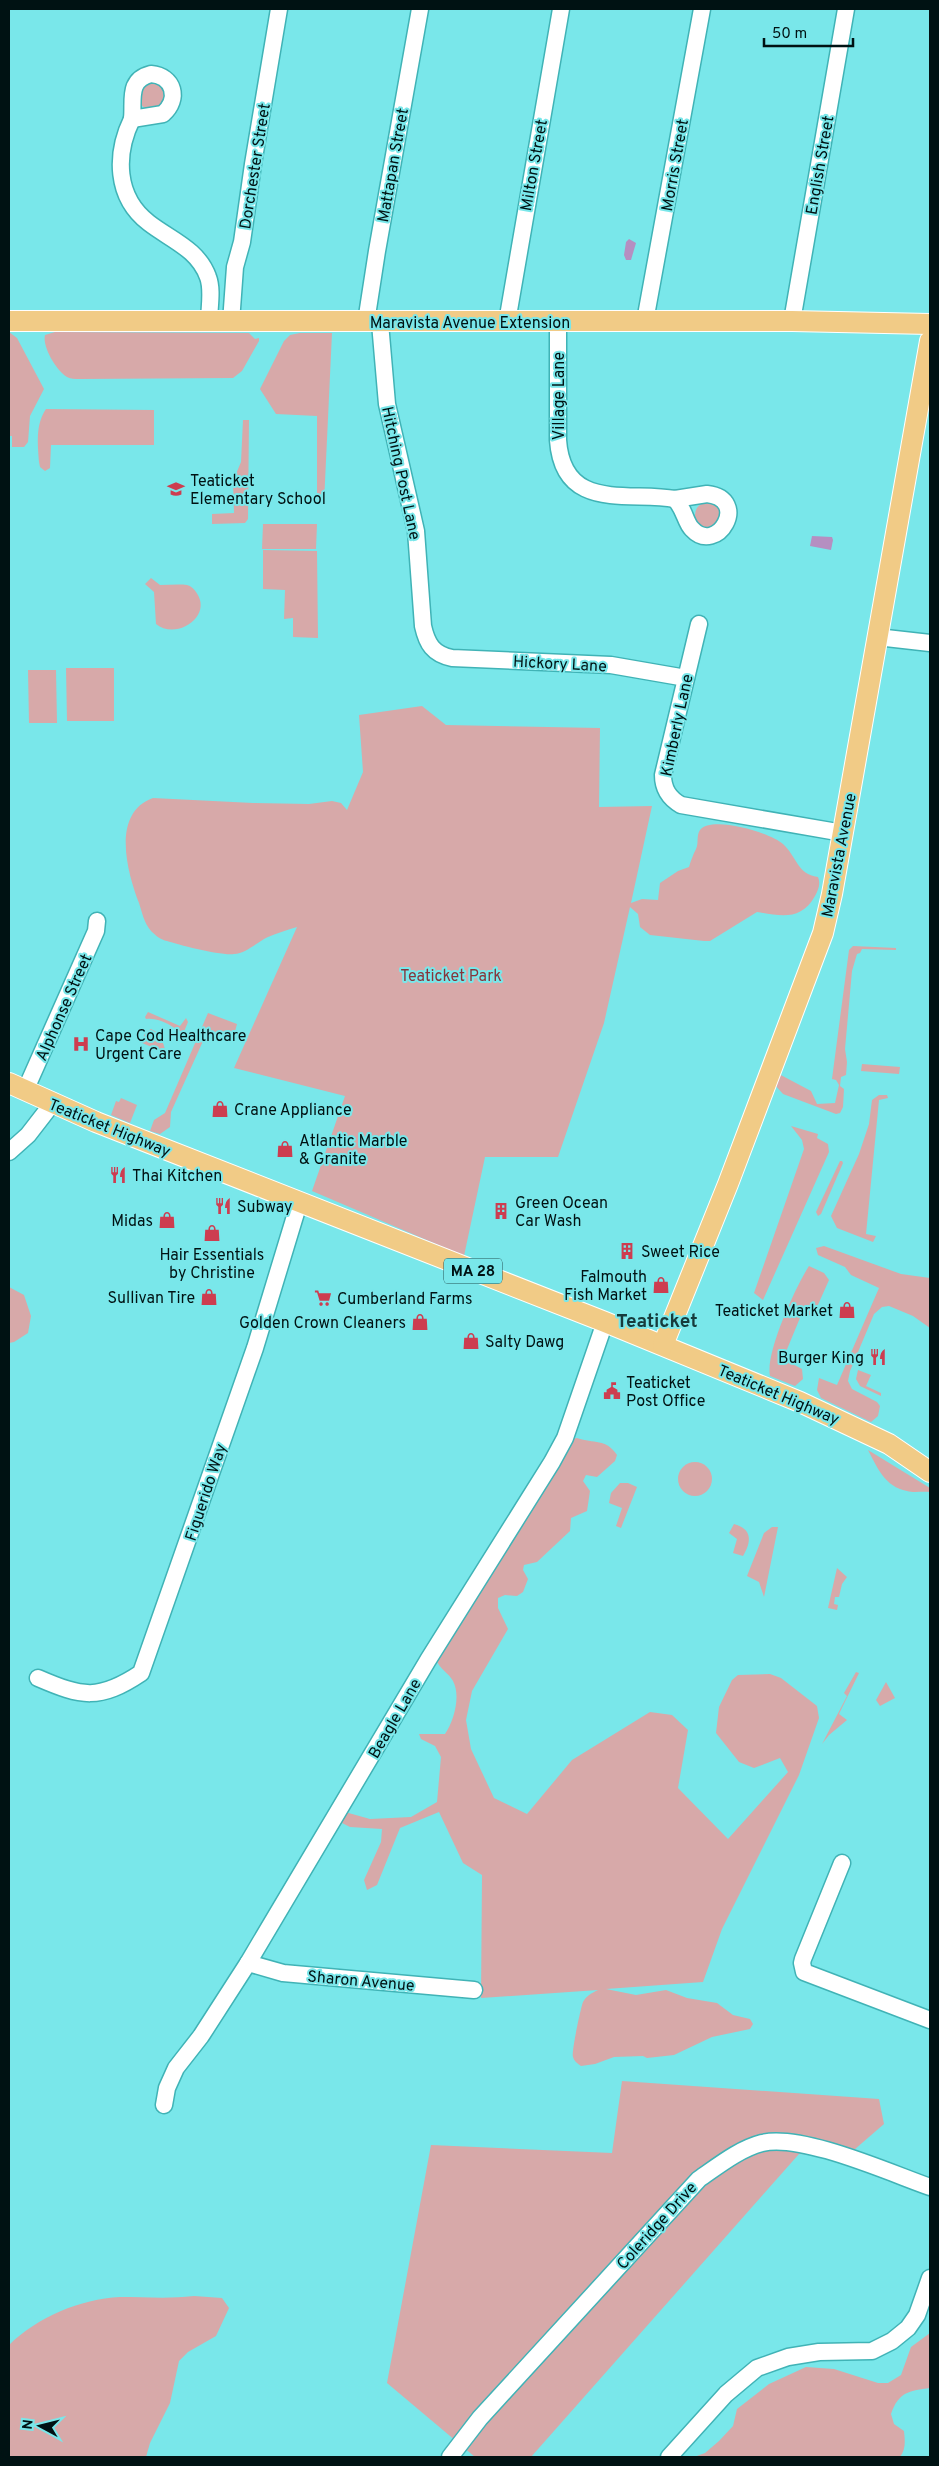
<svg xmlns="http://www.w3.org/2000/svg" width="939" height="2466" viewBox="0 0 939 2466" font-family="Overpass,sans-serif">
<rect width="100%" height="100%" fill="#79e7ea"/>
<g fill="#d7a9a9">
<path d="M 152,81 L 166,88 L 165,106 L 147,110 L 140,104 C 139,91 139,87 152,81 Z"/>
<path d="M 9,332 L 17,338 L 44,389 L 30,416 L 28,442 L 24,447 L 12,447 L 12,436 L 9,436 Z"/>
<path d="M 55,332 L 249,333 L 255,339 L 259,338 L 259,341 L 242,371 L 233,378 L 79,379 C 75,379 71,379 67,377 C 57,371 42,347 45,335 Z"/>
<path d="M 300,333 L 332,333 L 324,503 L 317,503 L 317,416 L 276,414 L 260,389 L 284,341 L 290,335 Z"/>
<path d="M 46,409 L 154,410 L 154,445 L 51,445 L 50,468 L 45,471 L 40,467 L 39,462 C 38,445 35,425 46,409 Z"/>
<path d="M 243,420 L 249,420 L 248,519 L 245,523 L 212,524 L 212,514 L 234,513 L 233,481 L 241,462 Z"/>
<circle cx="708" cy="515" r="13"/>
<path d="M 263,524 L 317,524 L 316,549 L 262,549 Z"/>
<path d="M 263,550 L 317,551 L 318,638 L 293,637 L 293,618 L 284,619 L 285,590 L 263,589 Z"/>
<path d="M 151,578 L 160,585 C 169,585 179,584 187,585 C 191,586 194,589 196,592 C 214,616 176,641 156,624 L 154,592 L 145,584 Z"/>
<path d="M 66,668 L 114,668 L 114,721 L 67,721 Z"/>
<path d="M 28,670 L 56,670 L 57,723 L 29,723 Z"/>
<path d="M 422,706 L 446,725 L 600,728 L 599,807 L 652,806 L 631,903 L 642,899 L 658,900 L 660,883 L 678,871 L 689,867 C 691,860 693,855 696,849 C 699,843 696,836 700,830 C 712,815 771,833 783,844 C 797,857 797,874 818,877 C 821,884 818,890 815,896 C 801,921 781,916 757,912 L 710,941 L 704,941 L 650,935 L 640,927 L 638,914 L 630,907 L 604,1023 L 558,1157 L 485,1157 L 464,1256 L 312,1191 L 345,1096 L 234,1068 L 297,927 C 287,930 277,933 268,937 C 257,942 247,953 234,954 C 222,956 179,945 167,941 C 161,940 155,935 151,931 C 144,923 142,912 139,903 C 127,872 111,813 153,798 L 253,803 L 309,804 L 332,801 L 341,803 L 347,810 L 363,772 L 359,715 Z"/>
<path d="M 853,946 L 896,948 L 896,950 L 862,949 L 860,953 L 857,954 L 852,971 L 845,1049 L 847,1062 L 846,1075 L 841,1077 L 840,1086 L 844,1089 L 843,1107 L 840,1113 L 836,1114 L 783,1094 L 775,1085 L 777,1073 L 811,1091 L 817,1104 L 835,1103 L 839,1085 L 836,1080 L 832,1079 L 849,950 Z"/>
<path d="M 148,1012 L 180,1026 L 186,1018 L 188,1022 L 183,1034 C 174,1027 160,1017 146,1019 L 145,1017 Z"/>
<path d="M 208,1013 L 237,1024 L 233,1039 L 208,1030 L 171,1112 L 170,1127 L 160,1134 L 150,1131 L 154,1120 L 165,1113 Z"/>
<path d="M 151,1029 L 160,1034 L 169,1061 L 162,1055 L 163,1052 L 140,1042 L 146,1032 Z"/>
<path d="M 862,1064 L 900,1067 L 899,1074 L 861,1071 Z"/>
<path d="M 879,1095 L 887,1095 L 888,1098 L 879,1100 L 866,1234 L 876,1236 L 873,1242 L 837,1228 L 831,1216 L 859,1154 L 869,1124 L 872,1100 Z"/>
<path d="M 121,1098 L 137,1105 L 130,1123 L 111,1115 L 116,1101 L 119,1102 Z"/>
<path d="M 791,1126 L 818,1134 L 817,1138 L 828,1144 L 829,1152 L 763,1300 L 754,1293 L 804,1149 L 802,1140 Z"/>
<path d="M 840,1161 L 842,1161 L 843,1163 L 821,1214 L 818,1216 L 816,1212 Z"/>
<path d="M 824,1246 L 901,1274 L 930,1278 L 930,1328 L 913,1316 L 889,1306 L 882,1307 L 874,1314 L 850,1371 L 848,1381 L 852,1389 L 877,1402 L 880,1406 L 878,1416 L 871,1422 L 821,1398 L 817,1390 L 819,1378 L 837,1385 L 879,1288 L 851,1275 L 845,1267 L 818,1255 L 816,1248 Z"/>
<path d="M 809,1266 L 824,1273 L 829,1280 L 813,1316 L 802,1313 L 783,1359 L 802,1369 L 803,1379 L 795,1386 L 770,1376 C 765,1353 796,1286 809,1266 Z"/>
<path d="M 9,1287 L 24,1295 L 31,1316 L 28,1333 L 14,1342 L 9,1343 Z"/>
<path d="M 858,1370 L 871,1375 L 866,1386 L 881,1393 L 881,1396 L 860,1386 L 856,1379 Z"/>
<path d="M 577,1438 C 594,1444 606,1438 617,1455 L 615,1461 L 597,1477 L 586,1475 L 583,1481 L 590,1491 L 587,1511 L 571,1518 L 570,1531 L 537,1562 L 524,1565 L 523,1570 L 528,1579 L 523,1592 L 517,1596 L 505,1595 L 498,1598 L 498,1608 L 508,1629 L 472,1691 L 466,1720 L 471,1749 L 494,1798 L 527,1814 L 572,1760 L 650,1712 L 672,1715 L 688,1730 L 678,1788 L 728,1839 L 788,1772 L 780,1758 L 754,1768 L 739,1762 L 716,1733 L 719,1707 L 732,1680 L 738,1675 L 770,1674 L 781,1678 L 817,1706 L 819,1718 L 799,1775 L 722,1929 L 703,1982 L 606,1989 L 636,1995 L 666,1990 L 687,1998 L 717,2003 L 733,2015 L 750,2019 L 753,2024 L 750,2029 L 712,2037 L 674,2055 L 647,2058 L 643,2056 L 614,2057 L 595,2064 L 581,2066 C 577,2063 574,2061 573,2057 C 571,2053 581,2007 583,2002 C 587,1995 592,1993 598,1990 L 481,1998 L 482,1875 L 463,1863 L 439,1812 L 400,1828 L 377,1885 L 367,1890 L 364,1880 L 381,1842 L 382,1829 L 350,1827 L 340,1822 L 345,1812 L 370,1819 L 411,1817 L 437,1802 L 441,1757 L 435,1746 L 421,1739 L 419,1734 L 445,1734 C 454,1721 461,1696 453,1681 C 449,1673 439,1669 436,1659 L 572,1439 Z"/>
<path d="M 868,1450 L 930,1488 L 930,1492 C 922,1491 914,1493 907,1491 C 885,1487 877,1467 868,1450 Z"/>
<circle cx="695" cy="1479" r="17"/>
<path d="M 620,1483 L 628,1483 L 637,1487 L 621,1528 L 616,1526 L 622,1508 L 609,1503 L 611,1493 Z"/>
<path d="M 734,1524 C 752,1529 752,1541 743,1556 L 733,1553 L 737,1539 L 729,1533 Z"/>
<path d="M 772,1527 L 778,1527 L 764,1597 L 759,1582 L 747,1576 L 764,1533 Z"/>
<path d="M 837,1568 L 847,1577 L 842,1584 L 839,1597 L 835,1597 L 834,1604 L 838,1605 L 837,1610 L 828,1608 Z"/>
<path d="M 856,1672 L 859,1673 L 839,1714 L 847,1720 L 829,1735 L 822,1744 L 847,1696 L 844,1693 Z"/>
<path d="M 886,1682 L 895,1698 L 880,1706 L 876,1700 Z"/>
<path d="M 622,2081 L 879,2099 L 884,2124 L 847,2156 L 799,2154 L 531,2457 L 475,2457 L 387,2383 L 431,2145 L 612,2153 Z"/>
<path d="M 194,2296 L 222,2298 L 229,2308 L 216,2336 L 188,2352 L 179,2361 L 170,2403 L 150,2443 L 146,2457 L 9,2457 L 9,2345 C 38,2317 80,2299 120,2297 C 145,2297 169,2299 194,2296 Z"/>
<path d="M 930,2333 L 930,2388 C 910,2391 899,2391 891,2414 L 894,2424 L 904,2431 C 905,2441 906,2449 900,2457 L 694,2457 L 705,2453 L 719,2441 L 733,2426 L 737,2409 L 769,2384 L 806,2367 L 834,2369 L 878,2383 L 888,2383 L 901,2375 L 911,2347 Z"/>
</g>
<g fill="#b58fc1">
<path d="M 629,239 L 636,243 L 631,260 L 626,260 L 624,255 L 626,242 Z"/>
<path d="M 812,536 L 832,537 L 833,540 L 831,550 L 810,546 Z"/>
</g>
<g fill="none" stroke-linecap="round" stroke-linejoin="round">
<g stroke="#40b3b6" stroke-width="19">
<g id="minor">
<path d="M 151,74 C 174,76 180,99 163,114 L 132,119 C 134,100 127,80 151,74 Z"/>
<path d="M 132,119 C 115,154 115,197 149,223 C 171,240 198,249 208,277 C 213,290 209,308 209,322"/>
<path d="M 645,321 L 702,9"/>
<path d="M 792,321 L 846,9"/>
<path d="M 231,322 L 235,267 L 242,242 L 253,164 L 279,9"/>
<path d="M 366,322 L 377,251 L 420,9"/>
<path d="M 507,322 L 561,9"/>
<path d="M 380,323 L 387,404 L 416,531 L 423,626 C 427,644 433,654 452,658 L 611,665 L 686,678"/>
<path d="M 558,323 L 558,440 C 563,512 627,491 675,499"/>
<path d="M 707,494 C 751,499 717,556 692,529 C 685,522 685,510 675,499 Z"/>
<path d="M 699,624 L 663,775 C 663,789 669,798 681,805 L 843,833"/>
<path d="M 877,637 L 930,643"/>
<path d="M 25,1091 L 96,931 L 97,921"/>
<path d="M 9,1152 L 28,1135 L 52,1104"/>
<path d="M 38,1678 C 82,1697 99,1701 141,1673 L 255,1348 L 299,1203"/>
<path d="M 842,1863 L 803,1959 L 802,1963 L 804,1972 L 930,2020"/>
<path d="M 248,1963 L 283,1973 L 474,1990"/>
<path d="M 164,2105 L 167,2088 L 176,2068 L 201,2036 L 248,1963 L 428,1660 L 552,1462 L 565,1438 L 605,1322"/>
<path d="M 450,2457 L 480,2418 L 699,2179 C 718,2166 739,2149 762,2143 C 801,2133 890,2173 930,2187"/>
<path d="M 669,2457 L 726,2394 L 757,2368 L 788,2357 L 819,2352 L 872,2351 L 892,2341 L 908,2328 L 917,2315 L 930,2278"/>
</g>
</g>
<g stroke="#fff" stroke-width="22">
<g id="major">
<path d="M 9,321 L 792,321 L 930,324"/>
<path d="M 9,1083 L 96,1122 L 605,1322 L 800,1402 L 889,1444 L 930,1472"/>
<path d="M 663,1345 L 728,1184 L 823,933 L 832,894 L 930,341"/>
</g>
</g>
<use href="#minor" stroke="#fff" stroke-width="16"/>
<use href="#major" stroke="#f1cb86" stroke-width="20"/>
</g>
<defs>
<g id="school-bare" transform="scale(1.35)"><path d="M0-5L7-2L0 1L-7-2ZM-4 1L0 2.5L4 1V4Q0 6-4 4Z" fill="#cd3d50" stroke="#79e7ea" stroke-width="2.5" paint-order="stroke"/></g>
<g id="hospital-bare" transform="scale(1.35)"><path d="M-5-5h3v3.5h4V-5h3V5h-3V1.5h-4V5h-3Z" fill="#cd3d50" stroke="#79e7ea" stroke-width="2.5" paint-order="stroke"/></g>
<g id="shop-bare" transform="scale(1.35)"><path d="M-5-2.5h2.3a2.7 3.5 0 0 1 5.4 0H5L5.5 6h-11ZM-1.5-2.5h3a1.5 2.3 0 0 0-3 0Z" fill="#cd3d50" stroke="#79e7ea" stroke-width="2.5" paint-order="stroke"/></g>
<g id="restaurant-bare" transform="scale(1.35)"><path d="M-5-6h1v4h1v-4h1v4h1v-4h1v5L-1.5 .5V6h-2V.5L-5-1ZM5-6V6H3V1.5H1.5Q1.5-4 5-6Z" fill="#cd3d50" stroke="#79e7ea" stroke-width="2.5" paint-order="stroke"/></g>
<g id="building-bare" transform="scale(1.35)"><path d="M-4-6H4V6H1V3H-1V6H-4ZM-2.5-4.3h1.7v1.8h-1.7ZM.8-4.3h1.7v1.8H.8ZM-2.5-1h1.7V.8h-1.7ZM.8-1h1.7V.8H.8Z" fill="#cd3d50" stroke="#79e7ea" stroke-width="2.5" paint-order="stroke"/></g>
<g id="supermarket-bare" transform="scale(1.35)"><path d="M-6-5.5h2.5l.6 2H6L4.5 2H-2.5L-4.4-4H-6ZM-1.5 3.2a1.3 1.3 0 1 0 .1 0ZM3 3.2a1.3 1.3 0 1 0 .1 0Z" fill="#cd3d50" stroke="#79e7ea" stroke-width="2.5" paint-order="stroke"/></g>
<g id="civic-bare" transform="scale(1.35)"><path d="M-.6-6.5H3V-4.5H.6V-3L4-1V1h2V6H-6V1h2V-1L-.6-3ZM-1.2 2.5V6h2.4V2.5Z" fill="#cd3d50" stroke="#79e7ea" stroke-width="2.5" paint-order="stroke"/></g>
</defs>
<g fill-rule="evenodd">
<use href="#school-bare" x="176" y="489"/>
<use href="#hospital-bare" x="81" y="1044"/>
<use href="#shop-bare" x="220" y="1109"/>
<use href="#shop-bare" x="285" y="1149"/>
<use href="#restaurant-bare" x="118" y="1175"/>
<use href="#restaurant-bare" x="223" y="1206"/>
<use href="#building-bare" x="501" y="1211"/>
<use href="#shop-bare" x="167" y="1220"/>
<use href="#shop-bare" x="212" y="1233"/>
<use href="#building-bare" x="627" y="1251"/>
<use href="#shop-bare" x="661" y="1285"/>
<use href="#shop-bare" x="209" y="1297"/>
<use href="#supermarket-bare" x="323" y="1298"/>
<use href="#shop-bare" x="847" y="1310"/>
<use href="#shop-bare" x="420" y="1322"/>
<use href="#shop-bare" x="471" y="1341"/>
<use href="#restaurant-bare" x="878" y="1357"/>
<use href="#civic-bare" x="612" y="1391"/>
</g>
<g text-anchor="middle" stroke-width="4" stroke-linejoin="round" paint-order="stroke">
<rect fill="#79e7ea" stroke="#245254" stroke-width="1" x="444" y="1258.5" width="58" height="25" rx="4"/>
<g font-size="15" font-weight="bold" fill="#001213">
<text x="473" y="1276">MA 28</text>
</g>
<g font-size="16" fill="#001213" stroke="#79e7ea">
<text transform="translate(392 165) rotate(-80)" y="6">Mattapan Street</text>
<text transform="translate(533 165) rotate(-80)" y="6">Milton Street</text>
<text transform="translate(674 165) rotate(-80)" y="6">Morris Street</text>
<text transform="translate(819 165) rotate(-80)" y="6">English Street</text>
<text transform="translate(254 166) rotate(-81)" y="6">Dorchester Street</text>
<text x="470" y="328">Maravista Avenue Extension</text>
<text transform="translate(558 396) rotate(-90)" y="6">Village Lane</text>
<text transform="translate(402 473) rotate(78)" y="6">Hitching Post Lane</text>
<text transform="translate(560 663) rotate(3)" y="6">Hickory Lane</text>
<text transform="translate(676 725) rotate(-78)" y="6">Kimberly Lane</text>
<text transform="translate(838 855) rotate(-79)" y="6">Maravista Avenue</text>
<text transform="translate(63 1007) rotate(-66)" y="6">Alphonse Street</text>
<text transform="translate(110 1127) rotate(22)" y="6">Teaticket Highway</text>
<text transform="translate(779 1394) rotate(23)" y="6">Teaticket Highway</text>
<text transform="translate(205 1492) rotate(-72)" y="6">Figuerido Way</text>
<text transform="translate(394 1718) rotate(-60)" y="6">Beagle Lane</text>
<text transform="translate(361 1980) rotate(5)" y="6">Sharon Avenue</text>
<text transform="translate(656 2225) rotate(-48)" y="6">Coleridge Drive</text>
</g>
<g font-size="16" fill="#001213" stroke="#79e7ea" text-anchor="start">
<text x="190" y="486">Teaticket<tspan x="190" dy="18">Elementary School</tspan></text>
<text x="95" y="1041">Cape Cod Healthcare<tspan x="95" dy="18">Urgent Care</tspan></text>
<text x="234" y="1115">Crane Appliance</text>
<text x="299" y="1146">Atlantic Marble<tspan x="299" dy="18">&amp; Granite</tspan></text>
<text x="132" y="1181">Thai Kitchen</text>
<text x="515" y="1208">Green Ocean<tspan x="515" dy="18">Car Wash</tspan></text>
<text x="237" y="1212">Subway</text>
<text x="153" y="1226" text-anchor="end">Midas</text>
<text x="641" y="1257">Sweet Rice</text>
<text x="212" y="1260" text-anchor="middle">Hair Essentials<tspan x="212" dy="18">by Christine</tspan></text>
<text x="647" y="1282" text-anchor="end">Falmouth<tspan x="647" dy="18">Fish Market</tspan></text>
<text x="195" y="1303" text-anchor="end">Sullivan Tire</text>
<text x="337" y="1304">Cumberland Farms</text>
<text x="833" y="1316" text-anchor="end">Teaticket Market</text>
<text x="406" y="1328" text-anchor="end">Golden Crown Cleaners</text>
<text x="485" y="1347">Salty Dawg</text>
<text x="864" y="1363" text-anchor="end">Burger King</text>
<text x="626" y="1388">Teaticket<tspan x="626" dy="18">Post Office</tspan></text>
</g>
<g font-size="16" fill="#87343b" stroke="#79e7ea">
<text x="451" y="981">Teaticket Park</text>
</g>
<g font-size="19" font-weight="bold" fill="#173b3c" stroke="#79e7ea">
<text x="657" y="1327">Teaticket</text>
</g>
</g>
<rect width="939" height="2466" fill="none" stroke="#001213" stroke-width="20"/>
<g transform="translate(40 2426) rotate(277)" stroke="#79e7ea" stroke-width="4" paint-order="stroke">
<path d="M0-4L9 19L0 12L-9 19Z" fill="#001213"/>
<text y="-8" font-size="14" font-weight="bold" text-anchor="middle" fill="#001213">N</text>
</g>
<path d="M764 38v8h89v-8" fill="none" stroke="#001213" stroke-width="2.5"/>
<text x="772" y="38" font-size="15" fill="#001213" stroke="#79e7ea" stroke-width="4" paint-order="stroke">50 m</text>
</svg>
